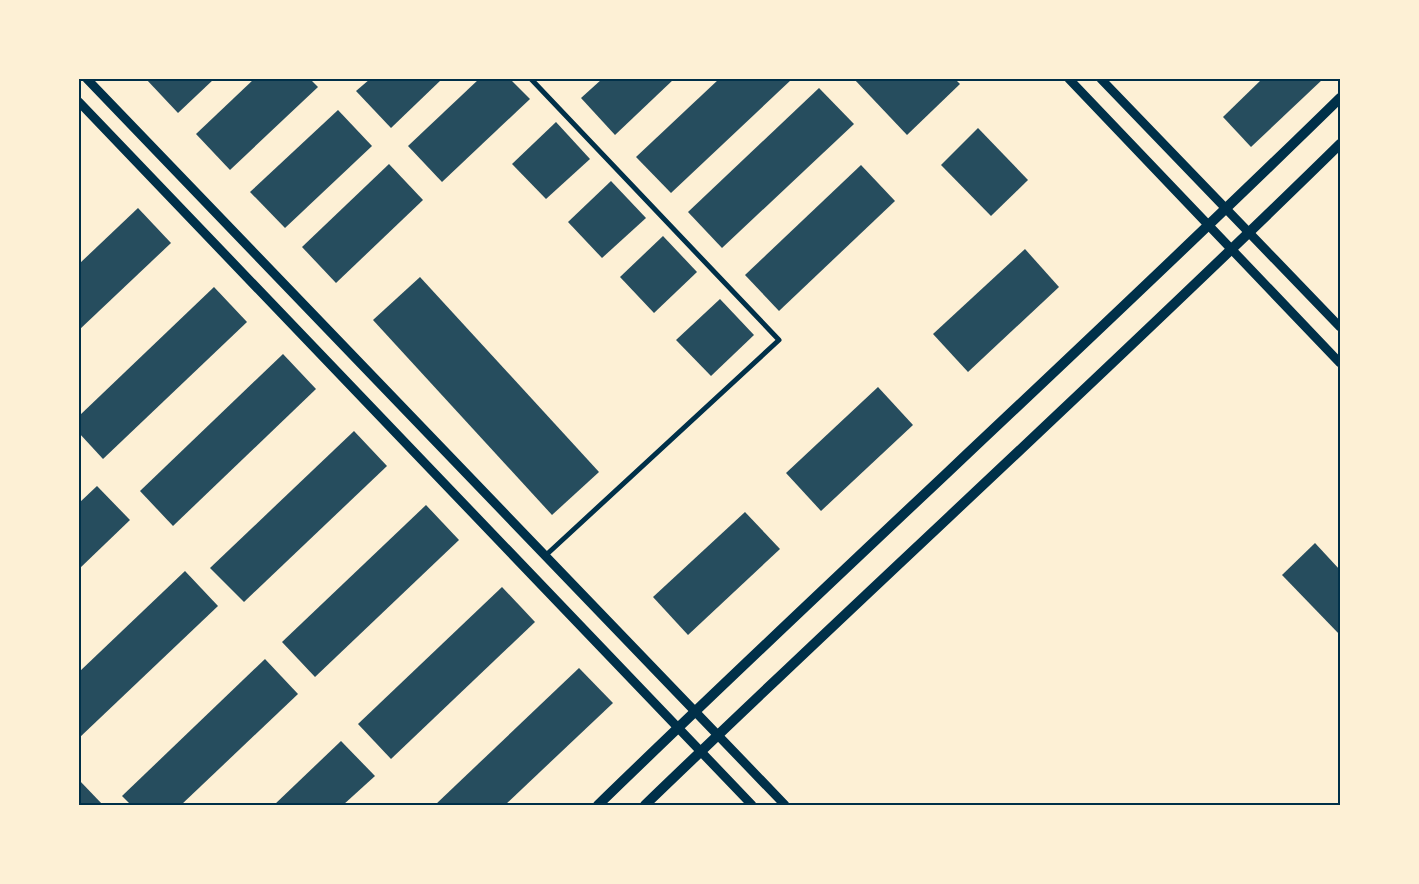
<svg xmlns="http://www.w3.org/2000/svg" width="1419" height="884" viewBox="0 0 1419 884" font-family="Signika,sans-serif">
<rect width="100%" height="100%" fill="#fdf0d5"/>
<g fill="#264d5e">
<path d="M 146,79 L 214,79 L 178,113 Z"/>
<path d="M 254,79 L 310,79 L 318,87 L 230,170 L 196,134 Z"/>
<path d="M 370,79 L 442,79 L 391,128 L 356,91 Z"/>
<path d="M 479,79 L 510,79 L 530,99 L 442,182 L 408,146 Z"/>
<path d="M 602,79 L 674,79 L 615,135 L 581,98 Z"/>
<path d="M 719,79 L 792,79 L 671,193 L 636,157 Z"/>
<path d="M 854,79 L 955,79 L 960,84 L 907,135 Z"/>
<path d="M 1262,79 L 1323,79 L 1251,147 L 1223,117 Z"/>
<path d="M 819,88 L 854,124 L 722,248 L 688,212 Z"/>
<path d="M 338,110 L 372,146 L 285,228 L 250,192 Z"/>
<path d="M 556,122 L 590,159 L 546,199 L 512,164 Z"/>
<path d="M 978,128 L 1028,180 L 991,216 L 941,165 Z"/>
<path d="M 389,164 L 423,200 L 336,283 L 302,247 Z"/>
<path d="M 861,165 L 895,201 L 779,311 L 745,275 Z"/>
<path d="M 611,181 L 646,218 L 602,258 L 568,222 Z"/>
<path d="M 138,208 L 171,243 L 79,330 L 79,264 Z"/>
<path d="M 663,236 L 697,272 L 654,313 L 620,277 Z"/>
<path d="M 1025,249 L 1059,287 L 968,372 L 933,334 Z"/>
<path d="M 420,277 L 599,472 L 552,515 L 373,320 Z"/>
<path d="M 214,287 L 247,322 L 103,459 L 79,433 L 79,416 Z"/>
<path d="M 720,299 L 754,335 L 711,376 L 676,340 Z"/>
<path d="M 283,354 L 316,389 L 173,526 L 140,491 Z"/>
<path d="M 878,387 L 913,425 L 821,511 L 786,473 Z"/>
<path d="M 354,431 L 387,466 L 244,602 L 210,568 Z"/>
<path d="M 97,486 L 130,520 L 79,569 L 79,503 Z"/>
<path d="M 426,505 L 459,540 L 315,677 L 282,642 Z"/>
<path d="M 745,512 L 780,549 L 688,635 L 653,597 Z"/>
<path d="M 1315,543 L 1340,570 L 1340,635 L 1282,575 Z"/>
<path d="M 185,571 L 218,606 L 79,738 L 79,672 Z"/>
<path d="M 502,587 L 535,622 L 391,759 L 358,724 Z"/>
<path d="M 265,659 L 298,694 L 181,805 L 131,805 L 122,796 Z"/>
<path d="M 579,668 L 613,703 L 505,805 L 435,805 Z"/>
<path d="M 341,741 L 375,776 L 343,805 L 274,805 Z"/>
<path d="M 79,780 L 103,805 L 79,805 Z"/>
</g>
<g fill="none" stroke-linecap="round" stroke-linejoin="round">
<path stroke="#003049" stroke-width="5" d="M 531,79 L 779,340 L 545,556"/>
<g stroke="#003049" stroke-width="9">
<path d="M 87,79 L 785,805"/>
<path d="M 1069,79 L 1340,363"/>
<path d="M 1101,79 L 1340,327"/>
<path d="M 79,102 L 752,805"/>
</g>
<g stroke="#003049" stroke-width="10">
<path d="M 598,805 C 843,567 1096,337 1340,98"/>
<path d="M 645,805 C 875,583 1112,368 1340,144"/>
</g>
</g>
<rect width="1419" height="884" fill="none" stroke="#fdf0d5" stroke-width="160"/>
<rect x="80" y="80" width="1259" height="724" fill="none" stroke="#003049" stroke-width="2"/>
</svg>
